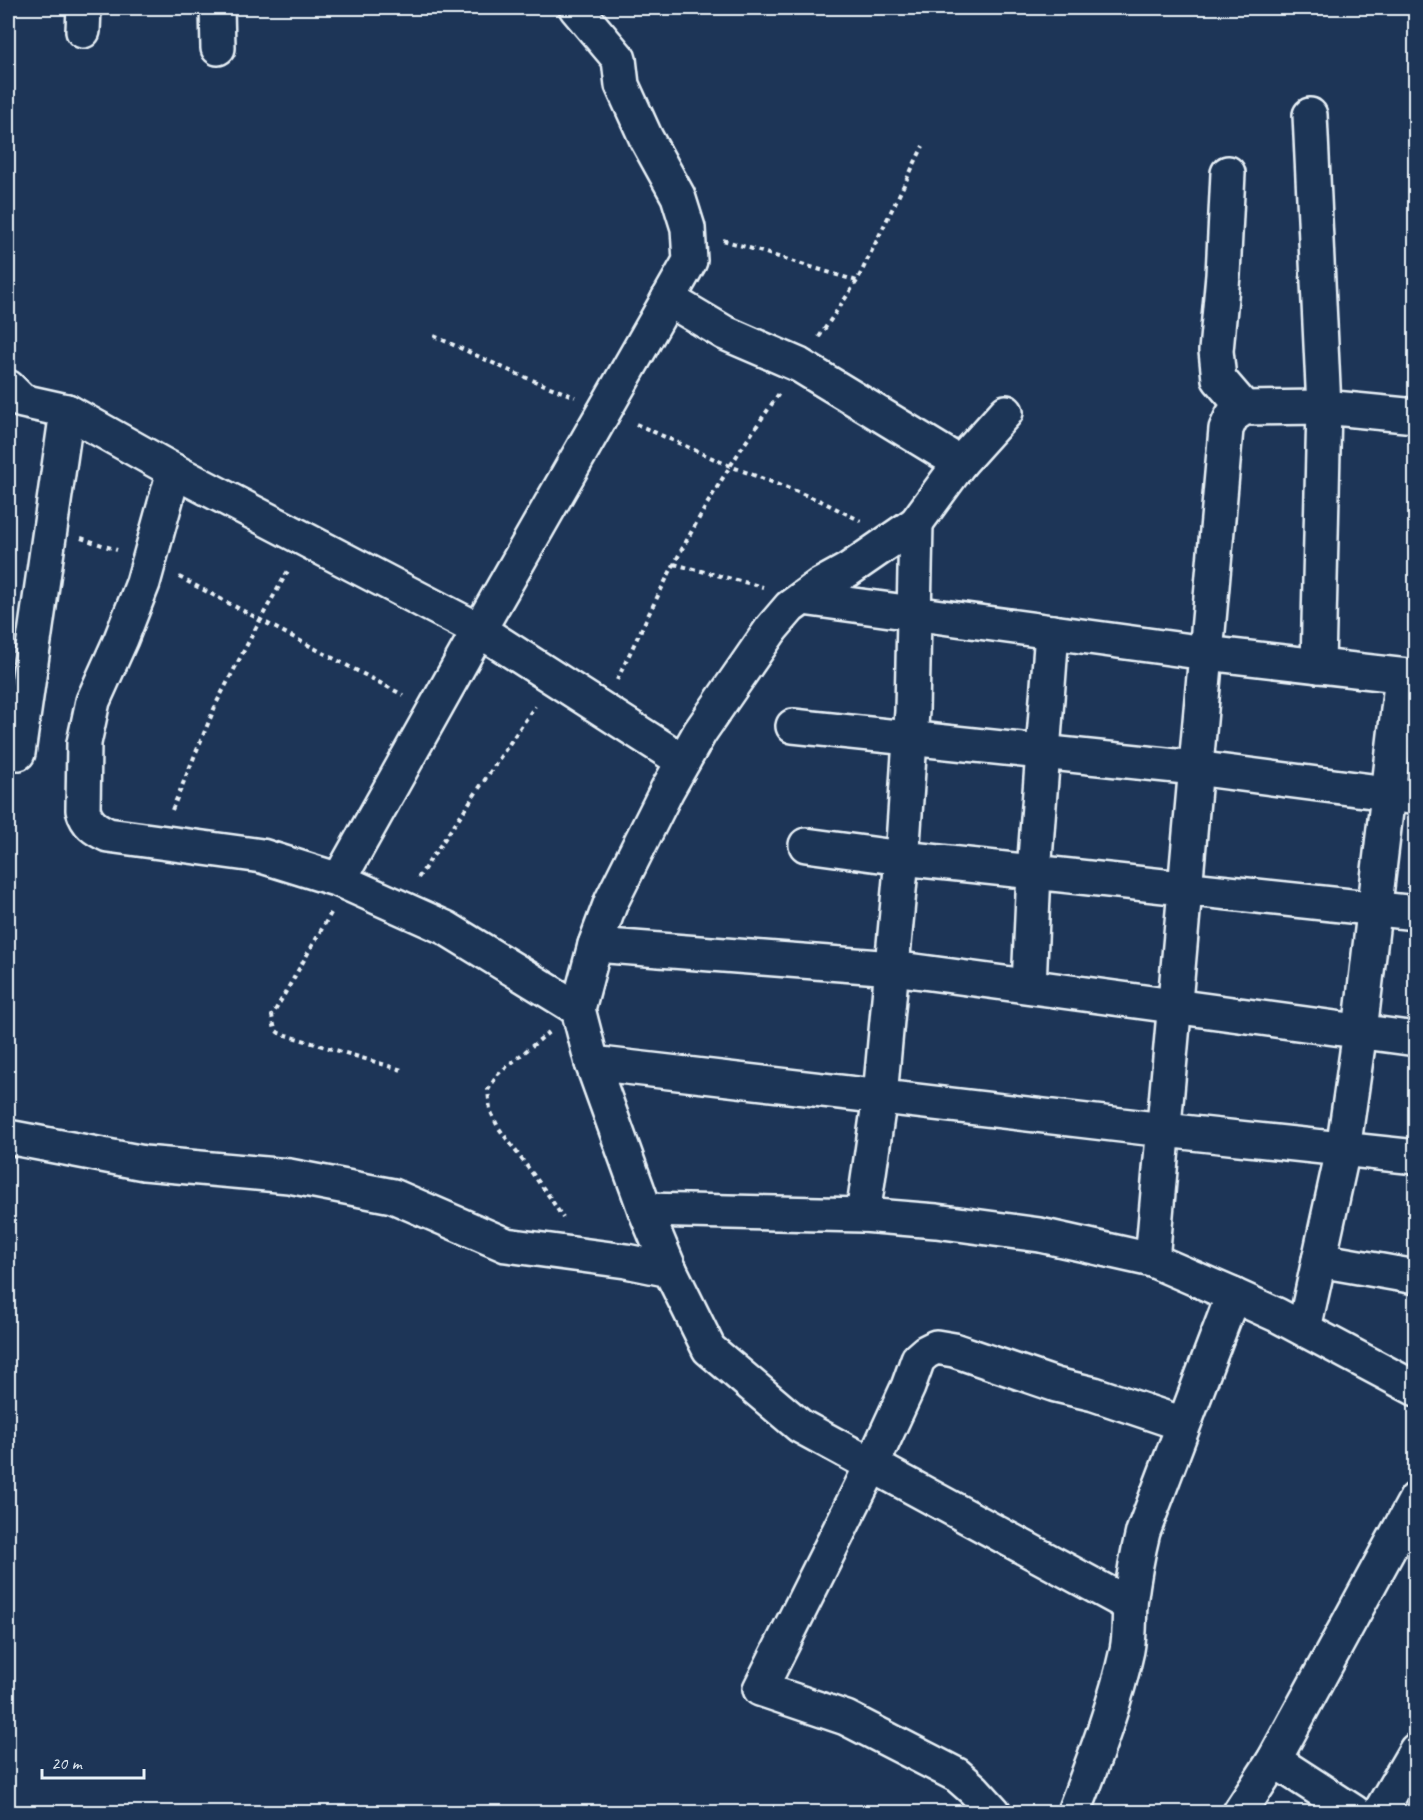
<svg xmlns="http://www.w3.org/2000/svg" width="1423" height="1820" viewBox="0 0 1423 1820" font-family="Caveat,sans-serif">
<rect width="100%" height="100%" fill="#1d3557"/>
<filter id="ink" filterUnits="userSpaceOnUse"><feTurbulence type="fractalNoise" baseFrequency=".0167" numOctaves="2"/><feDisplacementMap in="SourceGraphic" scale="12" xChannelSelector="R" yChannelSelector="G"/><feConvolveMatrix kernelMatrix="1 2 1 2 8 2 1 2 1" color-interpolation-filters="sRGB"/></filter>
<g filter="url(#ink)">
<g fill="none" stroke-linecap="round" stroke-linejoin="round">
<g stroke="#e8f1f8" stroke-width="38">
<g id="minor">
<path d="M 217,8 L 218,48"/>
<path d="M 83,31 L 84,8"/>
<path d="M 1310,115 L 1324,407 L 1416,416"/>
<path d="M 1228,173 L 1223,275 L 1216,351 L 1219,379 L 1244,408"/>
<path d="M 668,299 L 725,333 L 799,365 L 960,463"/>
<path d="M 8,387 L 22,401 L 67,411 L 174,471 L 143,583 L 121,639 L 93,701 L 84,743 L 83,810 C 87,824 95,829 108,835 L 262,856 L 339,880 L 446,928 L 578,1009"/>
<path d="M 174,471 L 479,630 L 683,761"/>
<path d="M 916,523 L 912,711 L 902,858 L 880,1096 L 863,1215 L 936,1221 L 1040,1235 L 1152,1260"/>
<path d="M 803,598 L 1206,653 L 1416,677"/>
<path d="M 793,726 L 1195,768 L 1387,793 L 1416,798"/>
<path d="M 18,753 L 67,411"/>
<path d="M 806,845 L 902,858 L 1416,913"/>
<path d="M 339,880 L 479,630 L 690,261 L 688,228 L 678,196 L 646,138 L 622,85 L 619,59 L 576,8"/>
<path d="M 595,945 L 893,968 L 1416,1039"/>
<path d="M 1029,986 L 1034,872 L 1052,632"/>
<path d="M 592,1063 L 1164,1130 L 1416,1157"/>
<path d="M 8,1137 L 144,1163 L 289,1176 L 393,1196 L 506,1245 L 626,1261 L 670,1270 L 709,1349 L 800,1426 L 1130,1605"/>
<path d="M 645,1210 L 863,1215"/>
<path d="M 1319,1260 L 1416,1277"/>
<path d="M 670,1270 L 645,1210 L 592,1063 L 578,1009 L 595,945 L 611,902 L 667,790 L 700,732 L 772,628 L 790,607 L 819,586 L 848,570 L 916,523 L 960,463 L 1006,412"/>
<path d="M 1233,1295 L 1152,1260 L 1226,429 L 1232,416 L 1244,408 L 1324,407 L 1318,666"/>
<path d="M 1304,1329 L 1343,1150 L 1360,1031 L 1402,676"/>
<path d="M 1274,1760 L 1354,1812"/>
<path d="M 994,1812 L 974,1790 L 957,1775 L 846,1718 L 760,1689 L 872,1465 L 908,1387 L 918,1359 L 926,1352 L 936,1347 L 954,1350 L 1056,1385 L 1094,1394 L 1183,1424"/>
<path d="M 1074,1812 C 1094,1759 1115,1706 1127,1650 C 1130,1635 1129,1619 1130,1604 C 1133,1580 1137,1556 1143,1532 L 1233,1295 L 1277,1315 L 1416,1389"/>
<path d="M 1240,1812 L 1274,1760 L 1416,1499"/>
<path d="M 1380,1812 L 1416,1750"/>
</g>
</g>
<g stroke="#e8f1f8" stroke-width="4" stroke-dasharray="4.5 4.5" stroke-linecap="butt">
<path d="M 723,240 L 857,281"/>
<path d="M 434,336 L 517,374 L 575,397"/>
<path d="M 819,337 L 857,281 L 923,146"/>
<path d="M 636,424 L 730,466 L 821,501 L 861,521"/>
<path d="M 81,538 L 117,550"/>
<path d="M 674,564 L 763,587"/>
<path d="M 179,577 L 403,695"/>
<path d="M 617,680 C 650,611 683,542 724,476 C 741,448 761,420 780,392"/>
<path d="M 172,810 L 217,702 L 260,620 L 289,569"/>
<path d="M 418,878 L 535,706"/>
<path d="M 331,913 L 272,1016 L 275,1030 L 279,1033 L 402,1070"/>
<path d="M 549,1032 L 498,1074 L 488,1090 L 490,1110 L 498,1127 L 549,1196 L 563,1218"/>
</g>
<use href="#minor" stroke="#1d3557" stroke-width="33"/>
</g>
</g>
<rect width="1423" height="1820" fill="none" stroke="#1d3557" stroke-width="30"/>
<rect x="15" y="15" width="1393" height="1790" fill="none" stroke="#e8f1f8" stroke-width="2" filter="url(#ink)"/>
<path d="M42 1769v9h102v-9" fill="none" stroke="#e8f1f8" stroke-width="3"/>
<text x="51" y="1769" font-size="18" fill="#e8f1f8" stroke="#1d3557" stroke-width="4.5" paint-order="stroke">20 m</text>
</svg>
